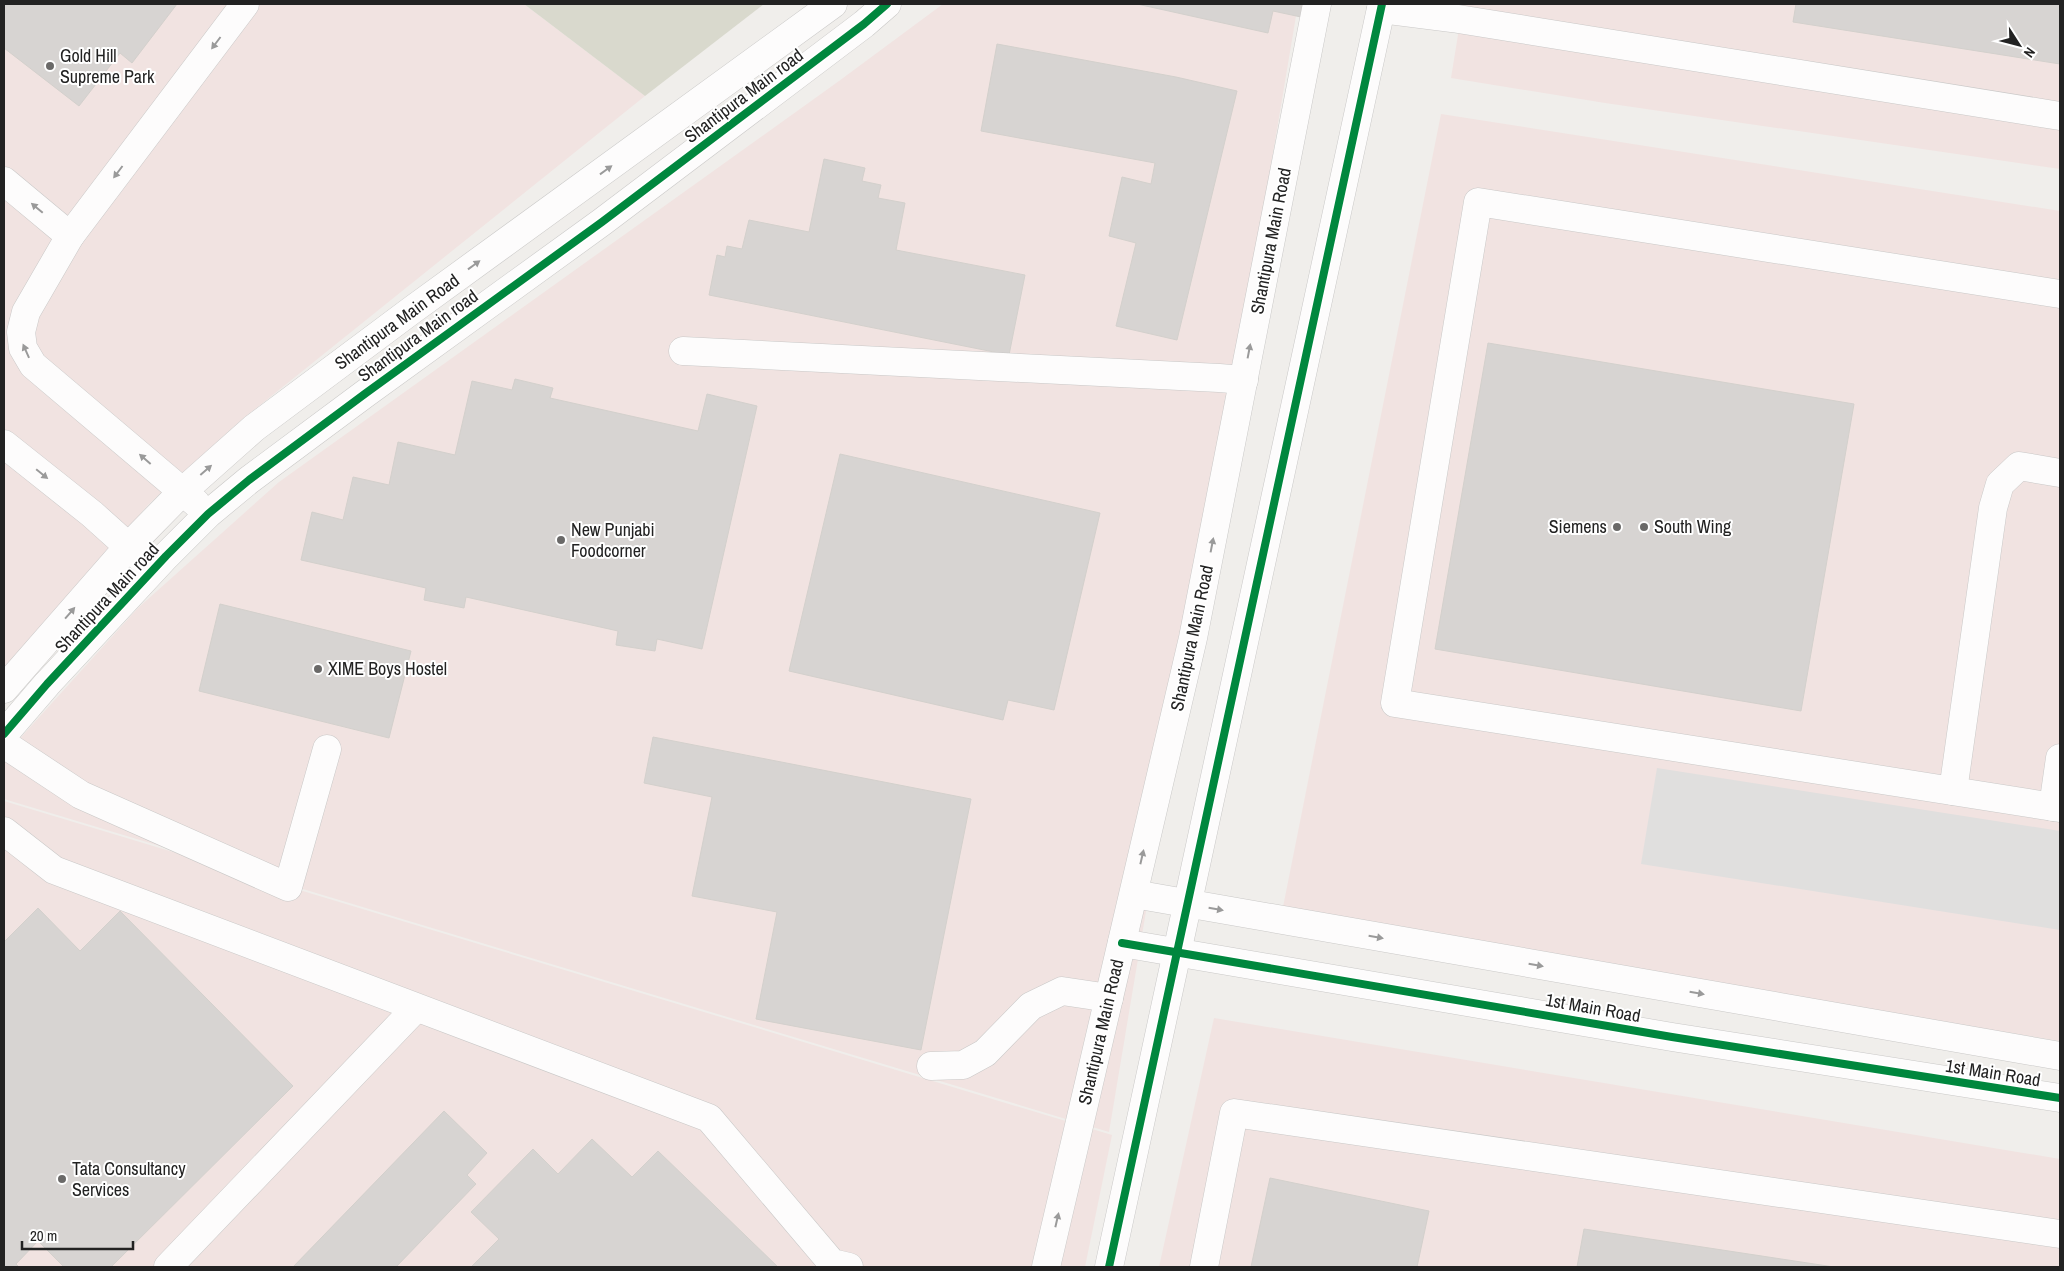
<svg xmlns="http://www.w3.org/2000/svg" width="2064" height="1271" viewBox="0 0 2064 1271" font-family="'Archivo Narrow',sans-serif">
<rect width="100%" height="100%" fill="#f0eeeb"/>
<g fill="#f1e3e1">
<path d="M 4,4 L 524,4 L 645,96 L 239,422 L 148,505 L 4,673 Z"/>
<path d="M 943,4 L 1298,4 L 1109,1132 L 4,799 L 4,756 L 138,608 L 279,482 L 839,81 Z"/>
<path d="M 1463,4 L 2060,4 L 2060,169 L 1605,103 L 1451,78 Z"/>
<path d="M 1441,114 L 2060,211 L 2060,1041 L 1281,917 Z"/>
<path d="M 4,801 L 1112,1135 L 1085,1267 L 4,1267 Z"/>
<path d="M 1214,1018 L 2060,1159 L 2060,1267 L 1159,1267 Z"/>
</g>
<path fill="#d9d9cd" d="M 524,4 L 764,4 L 645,96 Z"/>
<path fill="#e0dfde" d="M 1657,768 L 2060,831 L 2060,930 L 1641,864 Z"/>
<g fill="#d7d4d2" stroke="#d3d0cc">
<path d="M 4,4 L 177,4 L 132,63 L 120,53 L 79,106 L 4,48 Z"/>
<path d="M 1137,4 L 1304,4 L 1301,17 L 1273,11 L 1268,33 Z"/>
<path d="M 1796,4 L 2060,4 L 2060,64 L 1793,22 Z"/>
<path d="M 997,44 L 1176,77 L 1237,91 L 1177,340 L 1116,326 L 1136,243 L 1109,236 L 1122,177 L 1151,184 L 1155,163 L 981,131 Z"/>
<path d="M 824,159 L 865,168 L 862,181 L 881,185 L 878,198 L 905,203 L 896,250 L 1025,275 L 1009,355 L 709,295 L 717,255 L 725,257 L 727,246 L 742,249 L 749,220 L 809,232 Z"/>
<path d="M 1488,343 L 1854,404 L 1801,711 L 1435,649 Z"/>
<path d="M 515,379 L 553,388 L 550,398 L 698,431 L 707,394 L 757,406 L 702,649 L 657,639 L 655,651 L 616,645 L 618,631 L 466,597 L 464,608 L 424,600 L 426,588 L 301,560 L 312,512 L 343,520 L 353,477 L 389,485 L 398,442 L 455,455 L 472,381 L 512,390 Z"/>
<path d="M 840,454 L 1100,513 L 1054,710 L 1008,700 L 1003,720 L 789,671 Z"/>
<path d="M 220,604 L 411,651 L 389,738 L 199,691 Z"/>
<path d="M 653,737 L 971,799 L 921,1050 L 756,1019 L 777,912 L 692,896 L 712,797 L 644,783 Z"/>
<path d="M 38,908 L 80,951 L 120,911 L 293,1086 L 111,1267 L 64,1267 L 38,1241 L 16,1264 L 19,1267 L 4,1267 L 4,942 Z"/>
<path d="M 444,1111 L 487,1153 L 467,1175 L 476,1184 L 396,1267 L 293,1267 Z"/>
<path d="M 592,1139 L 632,1177 L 658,1151 L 778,1267 L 471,1267 L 499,1239 L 471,1212 L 533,1149 L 558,1174 Z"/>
<path d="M 1270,1178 L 1429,1211 L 1417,1267 L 1251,1267 Z"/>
<path d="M 1584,1229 L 1834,1267 L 1577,1267 Z"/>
</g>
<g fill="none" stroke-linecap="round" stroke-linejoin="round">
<g stroke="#c9c8c7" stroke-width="29">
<g id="minor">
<path d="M 1381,9 L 1452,18 L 2060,116"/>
<path d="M 4,181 L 70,236"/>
<path d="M 2060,294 L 1478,202 L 1395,703 L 2060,808"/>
<path d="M 683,351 L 1219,378 L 1244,380"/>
<path d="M 4,444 L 92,514 L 141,558"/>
<path d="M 196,503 L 33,365 L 23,348 L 21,332 L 26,312 L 70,236 L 245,4"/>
<path d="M 4,689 L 129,546 L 182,492 L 254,428 L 412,310 L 833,4"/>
<path d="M 4,734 L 47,684 L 166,556 L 208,514 L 249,480 L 366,393 L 602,222 L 864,24 L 887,4"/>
<path d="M 4,744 L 81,795 L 288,887 L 327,749"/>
<path d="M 1953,791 L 1993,508 L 2000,484 L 2019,466 L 2060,473"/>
<path d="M 2053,807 L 2060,758"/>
<path d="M 4,831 L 54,870 L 709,1118 L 832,1263 L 849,1267"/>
<path d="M 1134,894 L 2060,1056"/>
<path d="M 1122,943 L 1672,1037 L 2060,1098"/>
<path d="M 931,1066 L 963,1065 L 985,1053 L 1031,1006 L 1062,991 L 1109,998"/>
<path d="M 168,1267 L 416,1008"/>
<path d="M 1046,1267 L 1193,638 L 1317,4"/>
<path d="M 1109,1267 L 1382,4"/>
<path d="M 1204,1267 L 1234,1113 L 2060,1234"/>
</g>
</g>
<use href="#minor" stroke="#fdfcfc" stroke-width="28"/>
<g stroke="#fff" stroke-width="11">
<g id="cycleway">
<path d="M 4,734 L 47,684 L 166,556 L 208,514 L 249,480 L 366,393 L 602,222 L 864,24 L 887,4"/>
<path d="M 1122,943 L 1672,1037 L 2060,1098"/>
<path d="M 1109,1267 L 1382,4"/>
</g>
</g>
<use href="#cycleway" stroke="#00873e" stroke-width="8"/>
</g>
<defs><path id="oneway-solid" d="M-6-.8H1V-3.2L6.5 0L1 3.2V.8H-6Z" transform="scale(1.25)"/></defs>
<g fill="#9a9a9a">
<use href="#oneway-solid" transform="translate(216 43) rotate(127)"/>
<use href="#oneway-solid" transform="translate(606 170) rotate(-36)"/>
<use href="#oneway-solid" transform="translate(118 172) rotate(127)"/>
<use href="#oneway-solid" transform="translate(37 208) rotate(-140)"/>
<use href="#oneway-solid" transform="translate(474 265) rotate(-36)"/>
<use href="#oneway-solid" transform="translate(26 351) rotate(-114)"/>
<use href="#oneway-solid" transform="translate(1249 351) rotate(-79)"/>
<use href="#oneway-solid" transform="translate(145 459) rotate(-139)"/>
<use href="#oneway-solid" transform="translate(206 470) rotate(-41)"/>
<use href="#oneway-solid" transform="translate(42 474) rotate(39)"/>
<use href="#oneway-solid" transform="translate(1212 545) rotate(-79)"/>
<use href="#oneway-solid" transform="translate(70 613) rotate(-49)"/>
<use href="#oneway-solid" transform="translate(1142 857) rotate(-77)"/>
<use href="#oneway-solid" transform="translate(1216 909) rotate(10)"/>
<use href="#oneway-solid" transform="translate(1376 937) rotate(10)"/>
<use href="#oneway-solid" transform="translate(1536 965) rotate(10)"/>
<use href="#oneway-solid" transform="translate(1697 993) rotate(10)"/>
<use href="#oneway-solid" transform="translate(1057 1220) rotate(-77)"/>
</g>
<g fill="#6a6968" stroke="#fff" stroke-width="2">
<circle cx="50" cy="66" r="5"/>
<circle cx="1617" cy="527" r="5"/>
<circle cx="1644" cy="527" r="5"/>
<circle cx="561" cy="540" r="5"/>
<circle cx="318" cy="669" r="5"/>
<circle cx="62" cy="1179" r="5"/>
</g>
<g text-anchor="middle" stroke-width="4" stroke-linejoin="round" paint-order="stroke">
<g font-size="18" fill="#222" stroke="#fff" text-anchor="start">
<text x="60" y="62">Gold Hill<tspan x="60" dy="21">Supreme Park</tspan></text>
<text x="1607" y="533" text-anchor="end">Siemens</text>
<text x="1654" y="533">South Wing</text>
<text x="571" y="536">New Punjabi<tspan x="571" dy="21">Foodcorner</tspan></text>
<text x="328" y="675">XIME Boys Hostel</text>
<text x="72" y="1175">Tata Consultancy<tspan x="72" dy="21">Services</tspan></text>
</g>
<g font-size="18" fill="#222" stroke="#fff">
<text transform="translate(744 96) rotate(-37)" y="6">Shantipura Main road</text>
<text transform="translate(1271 241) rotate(-79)" y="6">Shantipura Main Road</text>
<text transform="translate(397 322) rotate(-36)" y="6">Shantipura Main Road</text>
<text transform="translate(418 336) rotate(-36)" y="6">Shantipura Main road</text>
<text transform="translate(107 598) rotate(-47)" y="6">Shantipura Main road</text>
<text transform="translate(1192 638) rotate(-78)" y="6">Shantipura Main Road</text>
<text transform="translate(1593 1008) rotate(10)" y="6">1st Main Road</text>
<text transform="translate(1101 1032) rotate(-77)" y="6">Shantipura Main Road</text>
<text transform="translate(1993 1073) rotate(9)" y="6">1st Main Road</text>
</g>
</g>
<rect width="2064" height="1271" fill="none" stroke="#222222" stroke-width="10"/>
<g transform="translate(2019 45) rotate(126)" stroke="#ffffff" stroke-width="4" paint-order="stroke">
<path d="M0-4L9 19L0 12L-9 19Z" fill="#222222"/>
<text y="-8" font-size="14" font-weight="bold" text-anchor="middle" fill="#222222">N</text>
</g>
<path d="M22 1241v8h111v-8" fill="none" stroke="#222222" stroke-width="2.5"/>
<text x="30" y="1241" font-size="15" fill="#222222" stroke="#ffffff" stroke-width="4" paint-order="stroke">20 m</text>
</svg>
